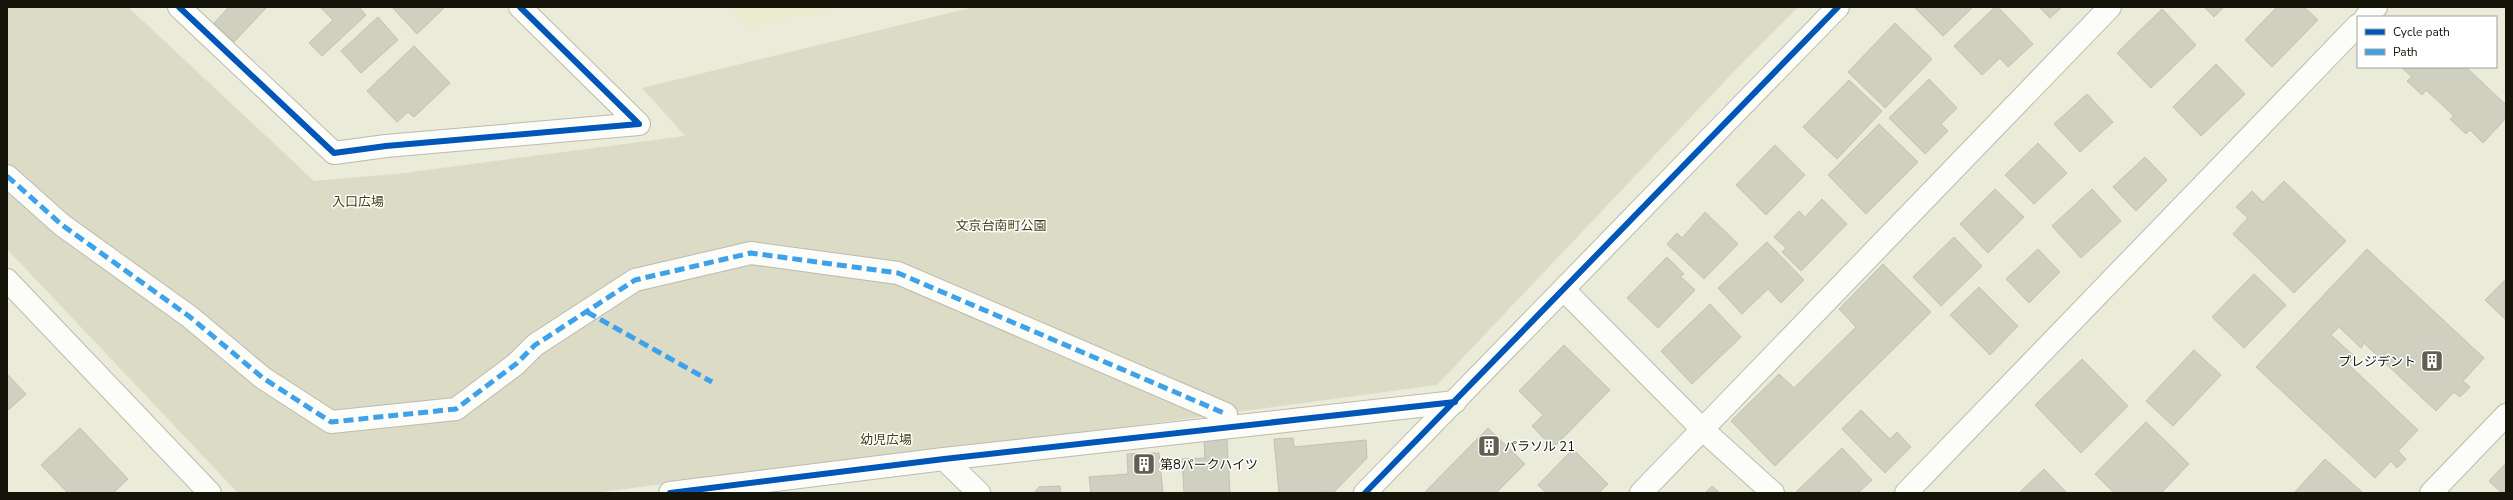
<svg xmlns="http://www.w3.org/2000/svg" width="2513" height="500" viewBox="0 0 2513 500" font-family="'Nunito Sans','Noto Sans JP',sans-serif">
<rect width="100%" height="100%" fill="#ebebda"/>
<path fill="#ecebce" d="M 730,7 L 841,7 L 750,27 Z"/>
<path fill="#dbdbc6" d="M 7,7 L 128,7 L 314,181 L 404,173 L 685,136 L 642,88 L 974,7 L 1798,7 L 1743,62 L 1437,385 L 1000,444 L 831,462 L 594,493 L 238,493 L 7,249 Z"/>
<g fill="#d0d0c0" stroke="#c1c1b4">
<path d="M 229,7 L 267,7 L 234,42 L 214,23 Z"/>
<path d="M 320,7 L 359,7 L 366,15 L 322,56 L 309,43 L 333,20 Z"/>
<path d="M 392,7 L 445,7 L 417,34 Z"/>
<path d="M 1914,7 L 1973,7 L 1943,36 Z"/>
<path d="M 1995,7 L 1998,7 L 2033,44 L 2008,67 L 2000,58 L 1982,75 L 1954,46 Z"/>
<path d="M 2039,7 L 2062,7 L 2050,18 Z"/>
<path d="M 2204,7 L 2224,7 L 2214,17 Z"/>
<path d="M 2277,7 L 2304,7 L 2318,20 L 2272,67 L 2245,40 Z"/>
<path d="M 2162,9 L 2196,45 L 2151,88 L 2117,53 Z"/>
<path d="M 378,17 L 398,40 L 361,73 L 341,51 Z"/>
<path d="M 1895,23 L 1932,59 L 1885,108 L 1848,72 Z"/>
<path d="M 414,46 L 450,83 L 414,117 L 408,112 L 397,122 L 367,91 Z"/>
<path d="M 2216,64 L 2245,94 L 2201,136 L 2173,107 Z"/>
<path d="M 2401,67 L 2466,67 L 2506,105 L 2506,118 L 2483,143 L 2470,130 L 2466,134 L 2450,119 L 2454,116 L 2426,90 L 2422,95 L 2407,81 L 2412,77 Z"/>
<path d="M 1929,79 L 1957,108 L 1941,124 L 1948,131 L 1925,154 L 1889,118 Z"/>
<path d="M 1849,80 L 1882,111 L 1837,159 L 1803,127 Z"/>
<path d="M 2087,94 L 2113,122 L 2080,152 L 2054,124 Z"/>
<path d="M 1879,124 L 1918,162 L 1866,214 L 1828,175 Z"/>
<path d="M 2038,143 L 2067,173 L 2034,204 L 2005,175 Z"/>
<path d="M 1775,145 L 1805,175 L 1766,215 L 1736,185 Z"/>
<path d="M 2145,157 L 2167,180 L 2136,211 L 2113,187 Z"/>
<path d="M 2284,181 L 2346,241 L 2294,293 L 2233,234 L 2248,218 L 2236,207 L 2252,191 L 2263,202 Z"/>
<path d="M 1995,189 L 2024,217 L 1988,253 L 1960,224 Z"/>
<path d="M 2092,189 L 2121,221 L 2081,258 L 2052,226 Z"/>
<path d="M 1822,199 L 1847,224 L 1801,271 L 1782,252 L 1786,248 L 1774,237 L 1799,211 L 1805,217 Z"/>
<path d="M 1705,212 L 1738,244 L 1704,279 L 1667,244 L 1677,233 L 1682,238 Z"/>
<path d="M 1954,237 L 1982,266 L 1941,306 L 1913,277 Z"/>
<path d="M 1767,242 L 1804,280 L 1781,303 L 1768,289 L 1742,314 L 1718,288 Z"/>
<path d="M 2038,249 L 2060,272 L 2029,303 L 2006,279 Z"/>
<path d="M 2367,249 L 2484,358 L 2463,381 L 2470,387 L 2460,397 L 2454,392 L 2436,411 L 2364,343 L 2361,348 L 2339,327 L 2331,335 L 2355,357 L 2348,364 L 2418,430 L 2398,451 L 2406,459 L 2397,468 L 2391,461 L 2375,478 L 2256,367 Z"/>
<path d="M 1667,257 L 1684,274 L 1680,276 L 1695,290 L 1658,328 L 1627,298 Z"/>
<path d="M 1883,264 L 1931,312 L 1775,466 L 1731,421 L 1779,374 L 1794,388 L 1856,327 L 1839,309 Z"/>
<path d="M 2254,274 L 2286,305 L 2244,348 L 2212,317 Z"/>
<path d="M 2506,279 L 2506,320 L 2485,300 Z"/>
<path d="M 1979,287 L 2018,326 L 1990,355 L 1950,315 Z"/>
<path d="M 1710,304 L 1741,337 L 1692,384 L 1661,351 Z"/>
<path d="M 1564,345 L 1610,390 L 1553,448 L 1532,426 L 1543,415 L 1519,391 Z"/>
<path d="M 2194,350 L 2221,375 L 2173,426 L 2146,401 Z"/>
<path d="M 2082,359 L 2128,406 L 2081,453 L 2035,405 Z"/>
<path d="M 7,374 L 26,394 L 7,411 Z"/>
<path d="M 1861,410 L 1890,439 L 1897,432 L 1911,447 L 1885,473 L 1842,429 Z"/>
<path d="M 2146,422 L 2189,464 L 2161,493 L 2114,493 L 2095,474 Z"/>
<path d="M 80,428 L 128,479 L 113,493 L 68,493 L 41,465 Z"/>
<path d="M 1488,428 L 1525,464 L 1496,493 L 1424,493 Z"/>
<path d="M 1293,438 L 1294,447 L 1366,440 L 1367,458 L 1334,492 L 1279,493 L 1274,439 Z"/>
<path d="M 1227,439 L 1230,493 L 1184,493 L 1182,459 L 1205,458 L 1204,440 Z"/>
<path d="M 1842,448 L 1872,480 L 1858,493 L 1798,493 L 1797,491 Z"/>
<path d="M 1573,449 L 1608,484 L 1599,493 L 1546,493 L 1538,485 Z"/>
<path d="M 1159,453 L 1163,493 L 1091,493 L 1089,477 L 1128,474 L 1127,454 Z"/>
<path d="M 2325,459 L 2362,492 L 2361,493 L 2294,493 Z"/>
<path d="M 2506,463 L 2506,493 L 2502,493 L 2489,481 Z"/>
<path d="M 2044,469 L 2067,493 L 2019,493 Z"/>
<path d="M 1060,486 L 1061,493 L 1034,493 L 1039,487 Z"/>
<path d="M 1712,486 L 1720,493 L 1705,493 Z"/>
</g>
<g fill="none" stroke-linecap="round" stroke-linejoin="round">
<g stroke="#bbbbae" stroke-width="24">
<g id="street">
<path d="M 179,7 L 334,153 L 386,146 L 639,124 L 520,7"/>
<path d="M 2366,17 L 2376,7"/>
<path d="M 7,176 L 62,225 L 190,317 L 263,378 L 331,422 L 456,409 L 516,364 L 535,345 L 635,280 L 751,253 L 898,273 L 1226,414"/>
<path d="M 7,280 L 210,493"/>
<path d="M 1564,290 L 1702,429 L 1773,493"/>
<path d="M 944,459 L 979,493"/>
<path d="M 670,493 L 944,459 L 1455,402"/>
<path d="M 1365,493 L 1838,7"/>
<path d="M 1641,493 L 2110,7"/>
<path d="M 1906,493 L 2358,25"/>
<path d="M 2431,493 L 2506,415"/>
</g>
</g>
<use href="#street" stroke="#fcfcf9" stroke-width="22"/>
<g stroke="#3da2e9" stroke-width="5" stroke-dasharray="10 5" stroke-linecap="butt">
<path d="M 7,176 L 62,225 L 190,317 L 263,378 L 331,422 L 456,409 L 516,364 L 535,345 L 635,280 L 751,253 L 898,273 L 1226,414"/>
<path d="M 587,312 L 712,382"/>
</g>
<g stroke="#fff" stroke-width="8">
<g id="cycleway">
<path d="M 179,7 L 334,153 L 386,146 L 639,124 L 520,7"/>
<path d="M 670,493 L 944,459 L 1455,402"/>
<path d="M 1365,493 L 1838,7"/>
</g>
</g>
<use href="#cycleway" stroke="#0057b8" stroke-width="6"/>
</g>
<defs>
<g id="building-square" transform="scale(1.15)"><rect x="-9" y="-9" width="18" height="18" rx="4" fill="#605f52" stroke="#fff"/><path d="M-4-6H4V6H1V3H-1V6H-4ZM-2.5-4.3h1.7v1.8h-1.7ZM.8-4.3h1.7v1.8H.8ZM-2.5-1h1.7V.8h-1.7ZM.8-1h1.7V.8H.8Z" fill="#fff"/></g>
</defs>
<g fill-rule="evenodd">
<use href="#building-square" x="2432" y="361"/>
<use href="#building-square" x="1489" y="446"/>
<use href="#building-square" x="1144" y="464"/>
</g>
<g text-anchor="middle" stroke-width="3" stroke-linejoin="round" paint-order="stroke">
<g font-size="13" fill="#434010" stroke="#fff">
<text x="358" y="206">入口広場</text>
<text x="1001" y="230">文京台南町公園</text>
<text x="886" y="444">幼児広場</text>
</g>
<g font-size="13" fill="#151409" stroke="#fff" text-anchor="start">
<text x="2416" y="366" text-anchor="end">プレジデント</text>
<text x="1504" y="451">パラソル 21</text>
<text x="1160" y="469">第8パークハイツ</text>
</g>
</g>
<rect width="2513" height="500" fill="none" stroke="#151409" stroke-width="16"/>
<rect x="2357" y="16" width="140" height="52" fill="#ffffff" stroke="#a1a19d"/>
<rect x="2365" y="29" width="20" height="6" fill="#0057b8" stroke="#a1a19d"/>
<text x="2393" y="36" font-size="12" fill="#151409">Cycle path</text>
<rect x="2365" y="49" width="20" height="6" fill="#3da2e9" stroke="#a1a19d"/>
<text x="2393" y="56" font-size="12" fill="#151409">Path</text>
</svg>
